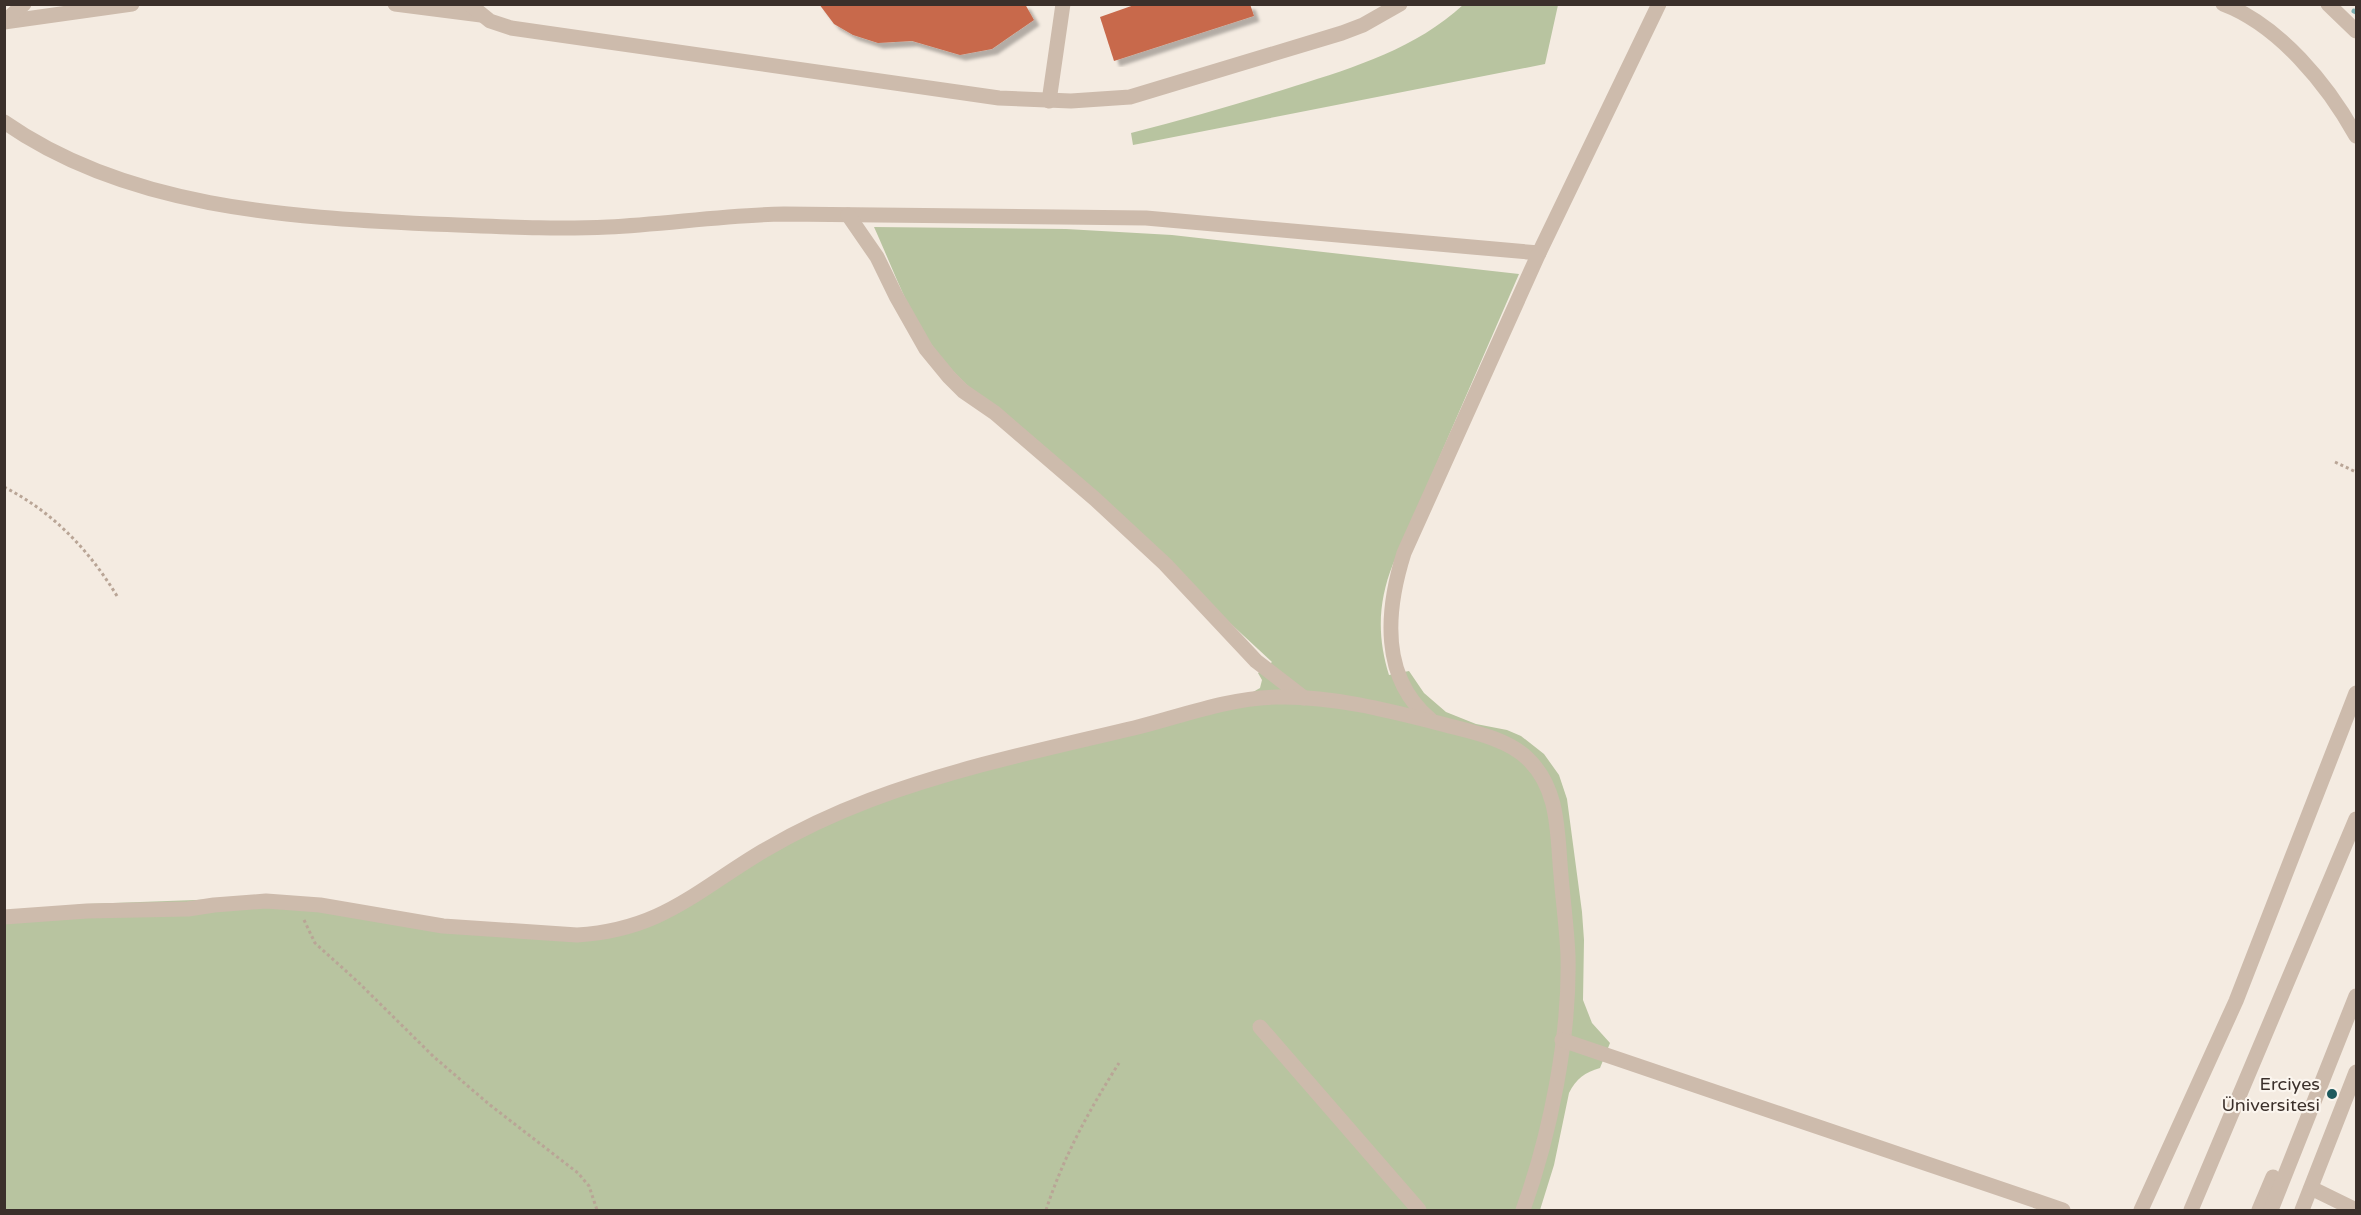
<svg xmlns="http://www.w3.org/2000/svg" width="2361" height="1215" viewBox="0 0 2361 1215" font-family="'Varela Round',sans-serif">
<defs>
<filter id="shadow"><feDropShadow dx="5.5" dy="5.5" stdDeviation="1.5" flood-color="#0004"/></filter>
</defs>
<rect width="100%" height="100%" fill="#f4ebe1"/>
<g fill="#b8c4a0">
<path d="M 1463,5 L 1558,5 L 1545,64 L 1133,145 L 1131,133 C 1186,119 1241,103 1295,86 C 1356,67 1416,48 1463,5 Z"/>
<path d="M 874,227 L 1066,229 L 1172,235 L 1519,274 L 1393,564 C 1378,602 1377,636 1389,675 L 1409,671 L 1424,693 L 1446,712 L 1476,724 L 1507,730 L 1521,736 L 1544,754 L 1559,775 L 1567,799 L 1582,912 L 1584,940 L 1583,1000 L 1592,1023 L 1610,1043 L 1600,1068 C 1585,1072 1576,1079 1569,1093 L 1554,1165 L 1540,1210 L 5,1210 L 4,912 L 86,904 L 273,897 L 482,924 L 559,929 L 618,927 L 631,924 L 814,820 L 1253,692 L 1260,688 L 1262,680 L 1258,673 L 1272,662 L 1008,417 C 978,397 951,373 931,344 C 908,312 891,264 874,227 Z"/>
</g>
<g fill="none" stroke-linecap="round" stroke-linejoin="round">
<path stroke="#7fb0b2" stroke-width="5" d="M 2354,11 L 2356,12"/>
</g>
<g fill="#c8694b" filter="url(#shadow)">
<path d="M 819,4 L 1025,4 L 1034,20 L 992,49 L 960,55 L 912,41 L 878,43 L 853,35 L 834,24 Z"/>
<path d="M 1137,4 L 1250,4 L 1254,16 L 1114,61 L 1100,17 Z"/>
</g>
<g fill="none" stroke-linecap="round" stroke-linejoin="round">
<g stroke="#b9a596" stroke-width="3" stroke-dasharray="3 3" stroke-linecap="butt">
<path d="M 2335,462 L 2356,472"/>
<path d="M 4,487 C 53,512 89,550 117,596"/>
<path d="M 304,920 L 315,943 L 358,982 L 434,1057 L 490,1105 L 578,1173 L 589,1186 L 597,1210"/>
<path d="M 1046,1210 C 1063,1158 1089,1110 1119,1063"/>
</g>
<g stroke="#cdbbac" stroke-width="15">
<path d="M 395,4 L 481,15"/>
<path d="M 469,4 L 490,21 L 511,28 L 999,98 L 1071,101 L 1130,97 L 1342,33 L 1363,25 L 1400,4"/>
<path d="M 2223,4 C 2279,25 2328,85 2356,136"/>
<path d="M 2328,4 L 2356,31"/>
<path d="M 4,22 L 132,4"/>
<path d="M 4,22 L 24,4"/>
<path d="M 1049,101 L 1063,4"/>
<path d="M 4,122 C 127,208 286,217 431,224 C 490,226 549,230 608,227 C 667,224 725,215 784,214 L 1146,218 L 1539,253"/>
<path d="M 848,215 L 877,257 L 896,296 L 926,349 L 949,377 L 963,391 L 995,413 L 1095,499 L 1165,564 L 1256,661 L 1304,698"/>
<path d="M 1431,720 C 1380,678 1386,610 1404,553 L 1539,253 L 1659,4"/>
<path d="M 4,917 L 87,911 L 188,909 L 214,905 L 266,901 L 320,905 L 443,926 L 577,935 C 661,930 696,891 763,851 C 797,831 833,814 870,800 C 955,768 1045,749 1134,728 C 1182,716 1227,698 1278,697 C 1332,696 1387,710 1438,723 C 1467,731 1505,737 1527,758 C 1560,789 1557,834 1561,875 C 1563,902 1567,929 1568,956 C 1570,1037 1550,1135 1523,1210"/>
<path d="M 1260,1027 L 1419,1210"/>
<path d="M 1562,1040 L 2063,1210"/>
<path d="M 2311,1188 L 2356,1210"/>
<path d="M 2141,1210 L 2236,1001 L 2356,693"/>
<path d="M 2191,1210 L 2356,819"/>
<path d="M 2259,1210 L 2273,1177"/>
<path d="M 2271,1210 L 2356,996"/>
<path d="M 2302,1210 L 2356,1072"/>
</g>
</g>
<circle fill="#1f5a5e" stroke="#fbf5ee" stroke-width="2" cx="2332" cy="1094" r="6"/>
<g text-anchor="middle" stroke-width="4.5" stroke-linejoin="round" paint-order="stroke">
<g font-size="18" fill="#3b302b" stroke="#fbf5ee" text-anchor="end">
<text x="2320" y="1090">Erciyes<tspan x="2320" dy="21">Üniversitesi</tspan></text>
</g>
</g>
<rect width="2361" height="1215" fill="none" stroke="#3b302b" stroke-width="12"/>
</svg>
